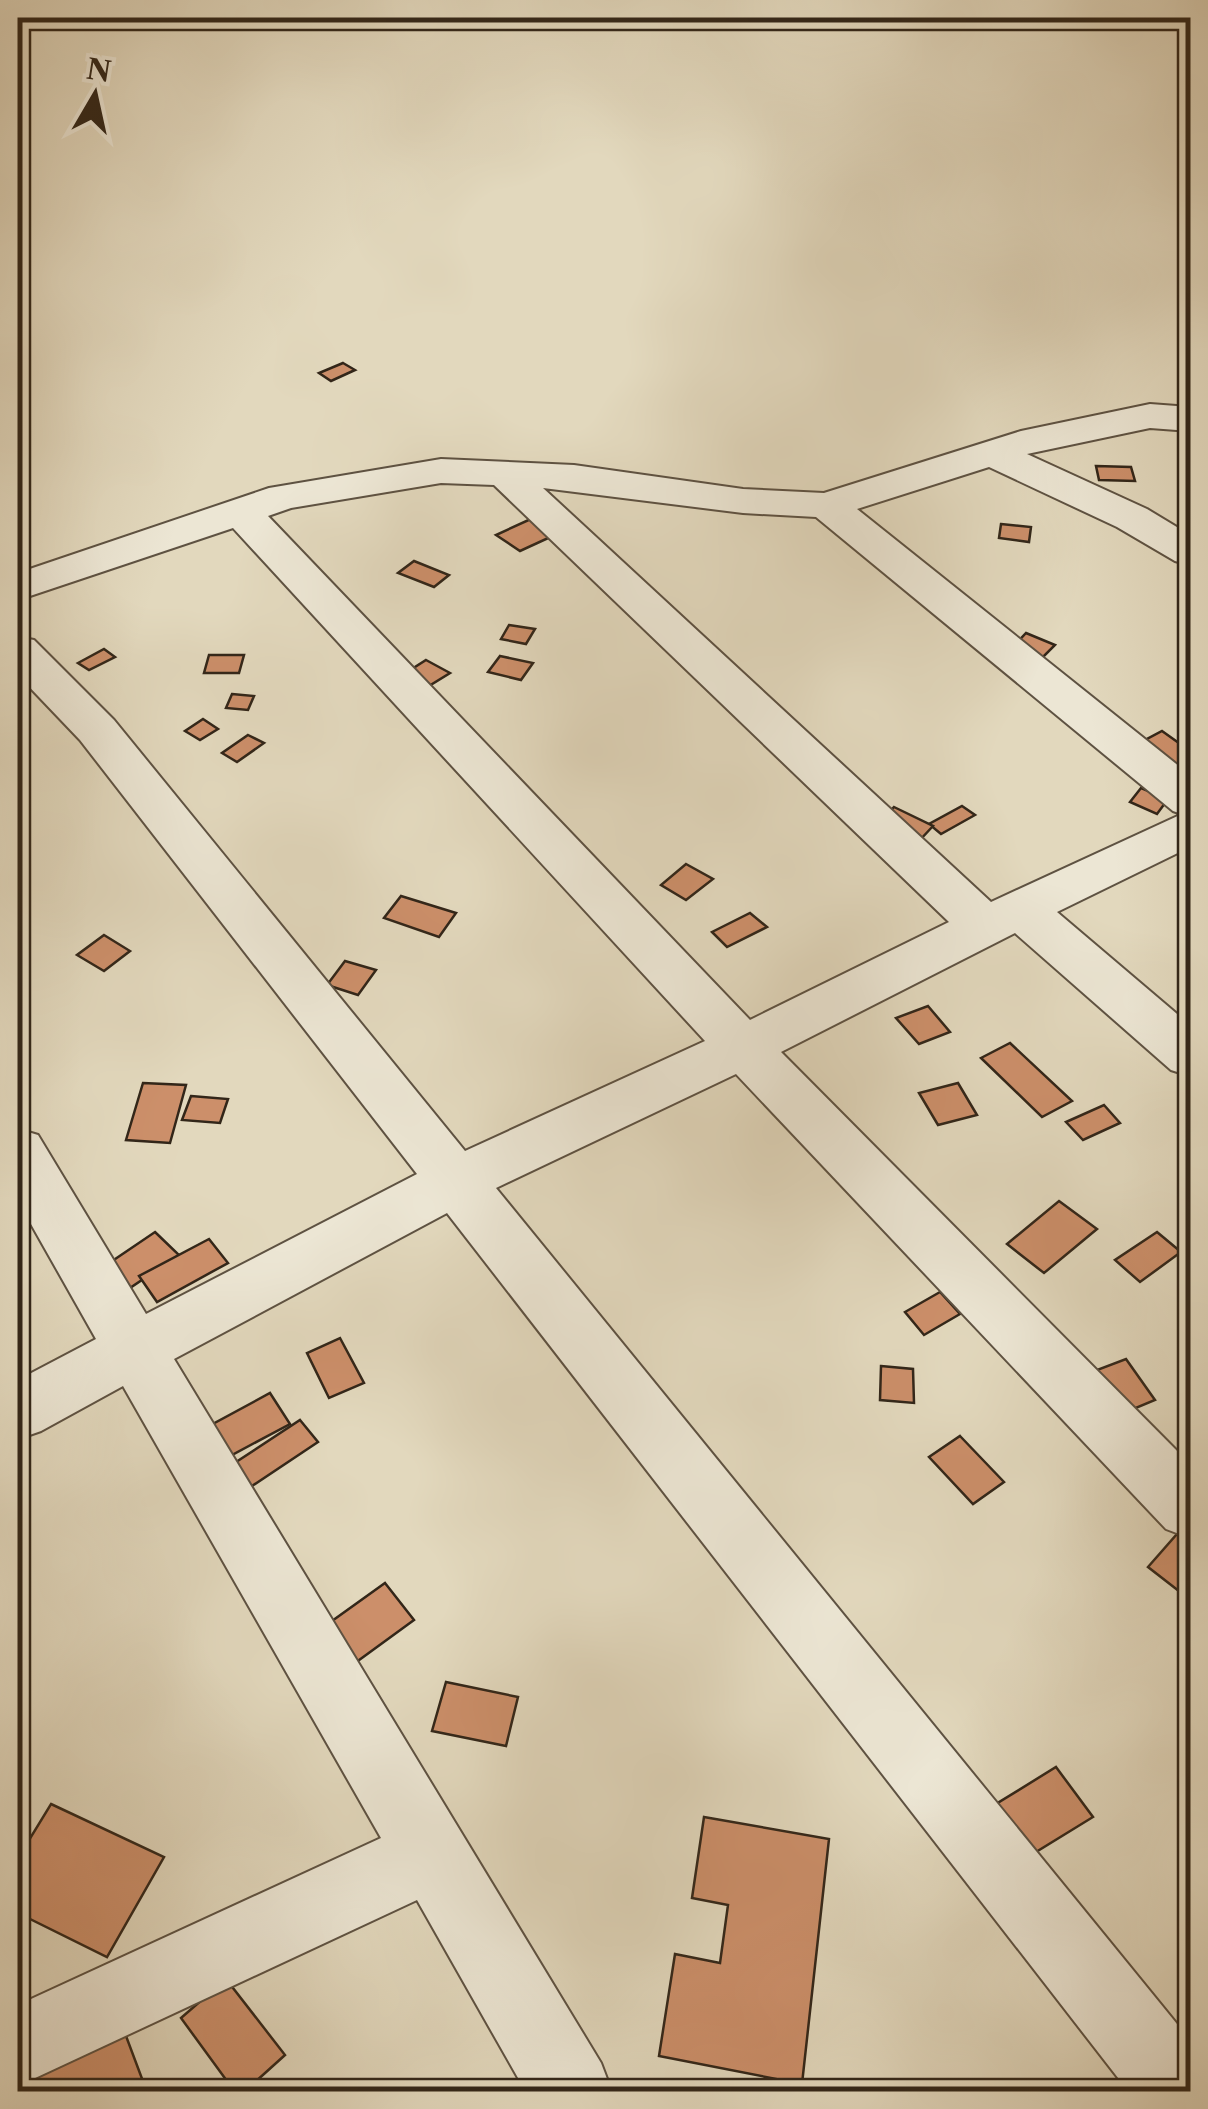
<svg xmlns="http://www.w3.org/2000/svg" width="1208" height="2109" viewBox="0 0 1208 2109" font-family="'Libre Caslon Text',serif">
<rect width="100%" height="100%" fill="#e2d8bd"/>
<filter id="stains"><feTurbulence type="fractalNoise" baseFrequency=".002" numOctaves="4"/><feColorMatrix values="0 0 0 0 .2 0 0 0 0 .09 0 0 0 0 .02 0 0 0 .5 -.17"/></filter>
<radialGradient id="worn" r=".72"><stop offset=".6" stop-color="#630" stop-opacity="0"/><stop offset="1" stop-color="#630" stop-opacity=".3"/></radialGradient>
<g fill="#cc8f6a" stroke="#322619" stroke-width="2.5">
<path d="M 343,363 L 355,370 L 331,381 L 319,373 Z"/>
<path d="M 1096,466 L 1131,467 L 1135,481 L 1099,480 Z"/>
<path d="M 533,518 L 557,534 L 520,551 L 496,535 Z"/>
<path d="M 1001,524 L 1031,527 L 1029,542 L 999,538 Z"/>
<path d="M 414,561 L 449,575 L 434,587 L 398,573 Z"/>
<path d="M 509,625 L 535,629 L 526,644 L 501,639 Z"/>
<path d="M 1026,633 L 1055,645 L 1040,660 L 1011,649 Z"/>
<path d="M 104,649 L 115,657 L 89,670 L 78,663 Z"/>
<path d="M 209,655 L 244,655 L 239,673 L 204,673 Z"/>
<path d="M 500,656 L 533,663 L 521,680 L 488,672 Z"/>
<path d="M 426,660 L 450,673 L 424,689 L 401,676 Z"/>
<path d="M 232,694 L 254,696 L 248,710 L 226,708 Z"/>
<path d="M 203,719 L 218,729 L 200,740 L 185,731 Z"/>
<path d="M 1162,731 L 1190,751 L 1190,773 L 1178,779 L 1132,747 Z"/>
<path d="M 248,735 L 264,743 L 237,762 L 222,753 Z"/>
<path d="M 1141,788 L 1168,799 L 1157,814 L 1130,802 Z"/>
<path d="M 962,806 L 975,815 L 941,834 L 929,824 Z"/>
<path d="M 894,807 L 933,826 L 919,841 L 878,823 Z"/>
<path d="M 686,864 L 713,879 L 686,900 L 661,885 Z"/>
<path d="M 401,896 L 456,913 L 439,937 L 384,918 Z"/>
<path d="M 750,913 L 767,927 L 727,947 L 712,932 Z"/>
<path d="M 104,935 L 130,951 L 104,971 L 77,955 Z"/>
<path d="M 345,961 L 376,970 L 358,995 L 327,985 Z"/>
<path d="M 928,1006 L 950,1032 L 919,1044 L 896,1018 Z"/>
<path d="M 1010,1043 L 1072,1101 L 1042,1117 L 981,1058 Z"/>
<path d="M 143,1083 L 186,1085 L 170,1143 L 126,1140 Z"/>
<path d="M 958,1083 L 977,1115 L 938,1125 L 919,1093 Z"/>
<path d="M 191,1096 L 228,1099 L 220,1123 L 182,1120 Z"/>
<path d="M 1104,1105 L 1120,1123 L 1083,1140 L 1066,1122 Z"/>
<path d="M 1059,1201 L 1097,1229 L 1044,1273 L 1007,1244 Z"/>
<path d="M 155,1232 L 179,1255 L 121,1294 L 99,1270 Z"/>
<path d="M 1157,1232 L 1181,1252 L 1140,1282 L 1115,1260 Z"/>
<path d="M 209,1239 L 228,1263 L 157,1302 L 139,1276 Z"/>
<path d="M 940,1292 L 960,1314 L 924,1335 L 905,1312 Z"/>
<path d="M 340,1338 L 364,1383 L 329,1398 L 307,1353 Z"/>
<path d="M 1126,1359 L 1155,1400 L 1119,1415 L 1089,1373 Z"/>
<path d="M 881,1366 L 913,1369 L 914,1403 L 880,1400 Z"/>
<path d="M 270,1393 L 290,1424 L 217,1463 L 198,1432 Z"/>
<path d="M 300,1420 L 318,1442 L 249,1488 L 230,1466 Z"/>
<path d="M 960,1436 L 1004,1482 L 973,1504 L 929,1457 Z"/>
<path d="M 1177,1534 L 1190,1544 L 1190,1588 L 1184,1595 L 1148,1567 Z"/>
<path d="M 385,1583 L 414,1620 L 355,1663 L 325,1626 Z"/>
<path d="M 446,1682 L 518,1697 L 506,1746 L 432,1731 Z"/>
<path d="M 1056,1767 L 1093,1817 L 1018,1863 L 983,1812 Z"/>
<path d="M 51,1804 L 164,1857 L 107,1957 L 18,1913 L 18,1858 Z"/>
<path d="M 704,1817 L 829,1839 L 802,2084 L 659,2056 L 675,1954 L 720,1963 L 728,1905 L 692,1898 Z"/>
<path d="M 226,1979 L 285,2055 L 244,2092 L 235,2092 L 181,2018 Z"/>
<path d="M 120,2020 L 147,2092 L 25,2092 L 20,2076 Z"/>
</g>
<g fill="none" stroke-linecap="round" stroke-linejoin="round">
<g stroke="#5e5242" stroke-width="4">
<path id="minor" d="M 1150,404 L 1190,407 L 1190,431 L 1150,428 L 1027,454 L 1147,509 L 1190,535 L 1190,565 L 1175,561 L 1117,527 L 989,467 L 857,509 L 1190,775 L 1190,847 L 1057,912 L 1190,1025 L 1190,1076 L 1171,1070 L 1015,933 L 781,1052 L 1190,1464 L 1190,1538 L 1166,1529 L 736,1074 L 496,1188 L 1190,2040 L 1190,2092 L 1129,2092 L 447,1213 L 174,1359 L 601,2063 L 612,2092 L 526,2092 L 417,1900 L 18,2086 L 18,2005 L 381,1838 L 123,1386 L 41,1431 L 18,1439 L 18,1380 L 96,1339 L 18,1201 L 18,1129 L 38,1135 L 146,1314 L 417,1174 L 80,740 L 18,675 L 18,637 L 34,640 L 114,720 L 465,1151 L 705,1041 L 233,528 L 18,600 L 18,573 L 269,488 L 441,459 L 574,465 L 743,489 L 824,493 L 1021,431 ZM 441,483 L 494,485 L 949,922 L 750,1020 L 268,516 L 291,508 ZM 543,488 L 743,513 L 816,517 L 1173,811 L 1182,814 L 991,902 Z"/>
</g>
<use href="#minor" fill="#ece6d4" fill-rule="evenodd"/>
</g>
<rect width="1208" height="2109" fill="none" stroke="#e2d8bd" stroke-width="60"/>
<rect x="20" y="20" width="1168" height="2069" fill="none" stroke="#322619" stroke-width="5"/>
<rect x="30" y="30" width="1148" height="2049" fill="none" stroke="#322619" stroke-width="2.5"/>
<g transform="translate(95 95) rotate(9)" stroke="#ece6d4" stroke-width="8" paint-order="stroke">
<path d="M0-8L18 38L0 25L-18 38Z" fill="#322619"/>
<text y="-15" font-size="28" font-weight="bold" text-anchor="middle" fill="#322619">N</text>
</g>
<rect width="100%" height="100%" filter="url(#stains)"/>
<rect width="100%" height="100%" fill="url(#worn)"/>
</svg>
